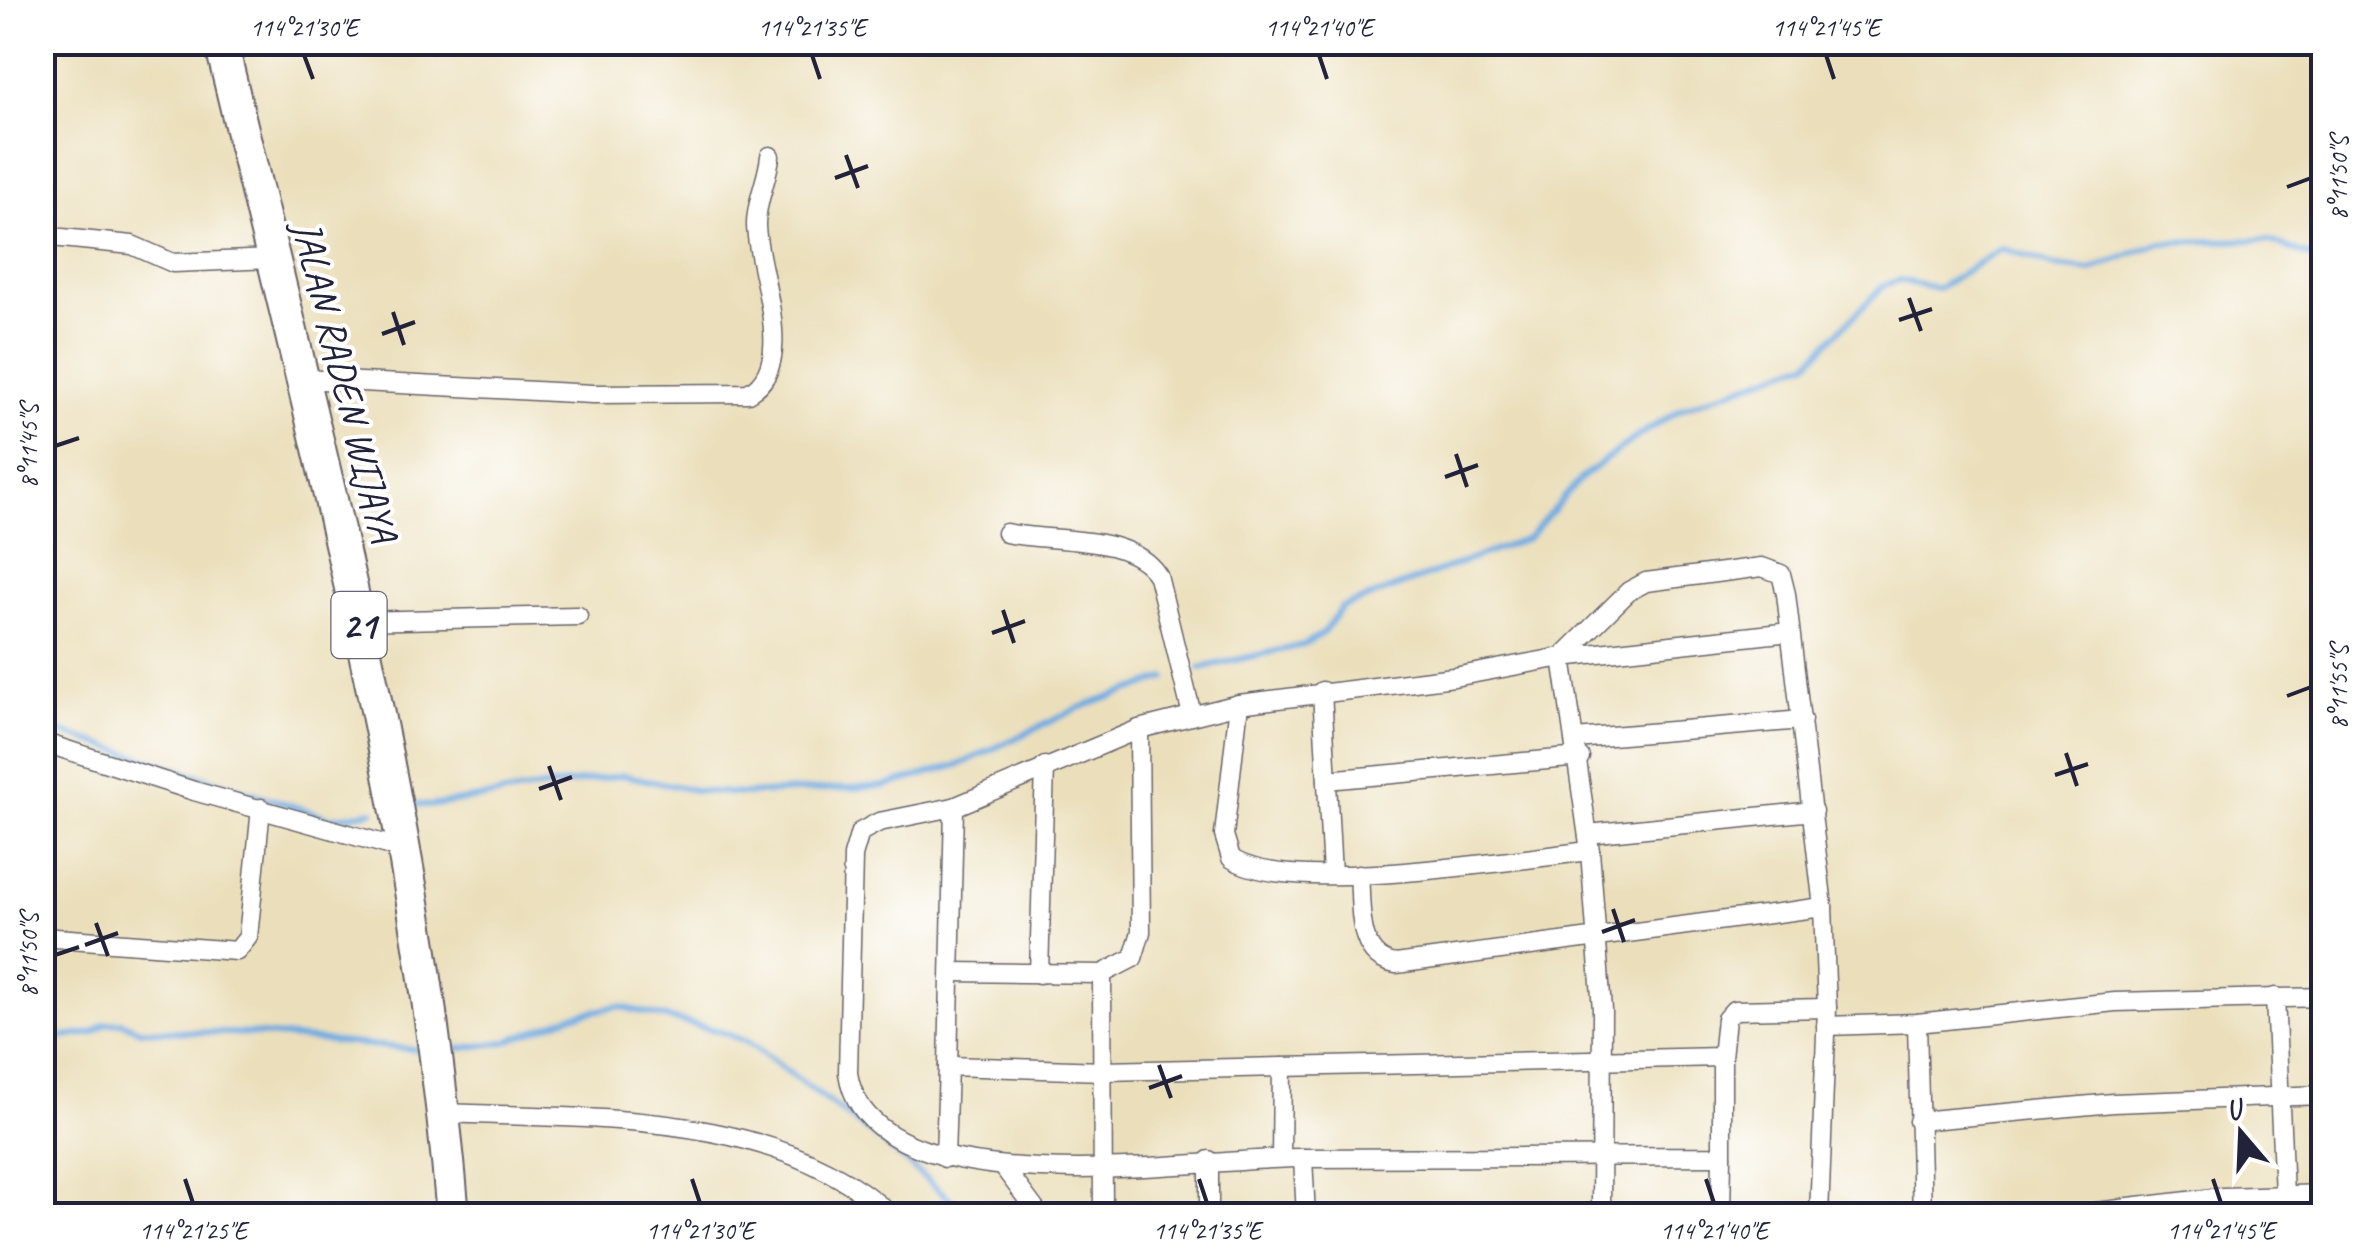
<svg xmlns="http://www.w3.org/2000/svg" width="2366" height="1258" viewBox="0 0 2366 1258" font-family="Caveat,sans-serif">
<rect width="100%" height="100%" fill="#fff"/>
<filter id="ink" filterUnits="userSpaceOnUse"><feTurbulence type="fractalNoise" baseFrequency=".01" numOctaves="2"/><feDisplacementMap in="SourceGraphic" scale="20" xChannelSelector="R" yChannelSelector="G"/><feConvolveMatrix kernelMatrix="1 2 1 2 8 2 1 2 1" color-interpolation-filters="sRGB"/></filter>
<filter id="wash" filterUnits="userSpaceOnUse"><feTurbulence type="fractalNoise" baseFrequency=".0048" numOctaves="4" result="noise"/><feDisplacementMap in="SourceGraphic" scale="40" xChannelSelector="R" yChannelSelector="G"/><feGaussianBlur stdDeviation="2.25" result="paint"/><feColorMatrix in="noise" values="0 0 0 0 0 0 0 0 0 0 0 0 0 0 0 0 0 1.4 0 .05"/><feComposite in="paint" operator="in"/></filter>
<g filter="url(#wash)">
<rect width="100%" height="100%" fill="#ebdfbb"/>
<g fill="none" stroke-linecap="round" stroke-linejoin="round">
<g stroke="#6fabe0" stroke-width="6">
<path d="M 1200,668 L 1303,645 L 1323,633 L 1341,608 L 1528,538 L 1583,476 L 1641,434 L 1683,408 L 1810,361 L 1884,285 L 1900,280 L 1937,289 L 2002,248 L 2055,266 L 2091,270 L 2161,242 L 2268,240 L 2324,262"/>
<path d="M 42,726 L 331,818 L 373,811"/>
<path d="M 414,804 L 429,806 L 623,775 L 699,791 L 744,794 L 885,786 L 961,764 L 1079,708 L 1166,678"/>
<path d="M 42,1040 L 93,1033 L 105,1024 L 121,1022 L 140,1030 L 254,1034 L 421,1050"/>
<path d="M 456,1049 L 505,1042 L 571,1016 L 618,1006 L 719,1031 L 747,1042 L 872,1134 L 970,1216"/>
</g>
</g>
</g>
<g filter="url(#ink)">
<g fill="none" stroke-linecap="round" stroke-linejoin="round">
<g stroke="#686468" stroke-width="21">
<g id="street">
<path d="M 42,236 L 132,245 L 173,263 L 272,259"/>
<path d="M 303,379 L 593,394 L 748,393 C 800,365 756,270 756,224 C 756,201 768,179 770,156"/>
<path d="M 1006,533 C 1052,543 1130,532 1158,576 L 1192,715"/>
<path d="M 358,621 L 578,616"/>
<path d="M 1790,632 L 1562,657 L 1590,851 C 1516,859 1287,897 1231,858 L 1224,835 L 1239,704 L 1454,677 L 1562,657 L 1629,591 L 1646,582 L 1762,567 L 1781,574 L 1786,594 L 1823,907 L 1827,1008 L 1819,1216"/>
<path d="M 1322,691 L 1332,874"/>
<path d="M 1239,704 L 1139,729 L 954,807 L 879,822 L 860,832 L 853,856 L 848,1073 C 869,1215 1203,1157 1303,1158"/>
<path d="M 1575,739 L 1802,720"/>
<path d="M 42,742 L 194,791 L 402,849"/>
<path d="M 1327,780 L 1580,757"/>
<path d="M 1588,834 L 1813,811"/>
<path d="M 1590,851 L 1602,1010 L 1601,1216"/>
<path d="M 1359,874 C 1362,906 1355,958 1396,964 L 1823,907"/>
<path d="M 42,937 L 237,951 L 248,937 L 261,808"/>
<path d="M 953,972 L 1102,974 L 1133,958 L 1141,932 L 1139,729"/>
<path d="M 1039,974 L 1045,766"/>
<path d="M 1102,974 L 1103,1216"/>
<path d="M 2275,997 L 2284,1194"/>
<path d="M 1917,1023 L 1922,1216"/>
<path d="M 1826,1026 L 1917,1023 L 2115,1002 L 2324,997"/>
<path d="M 948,1066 L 954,807"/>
<path d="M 445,1113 C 593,1120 774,1108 892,1216"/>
<path d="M 1918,1121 L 2113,1103 L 2324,1095"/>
<path d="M 945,1158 L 948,1066 L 1103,1071 L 1722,1057 L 1726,1019 L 1734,1010 L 1827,1008"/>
<path d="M 1281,1158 L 1282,1067"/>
<path d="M 1209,1160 L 1209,1216"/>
<path d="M 1005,1169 L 1040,1216"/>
<path d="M 1306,1216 L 1303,1158 L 1722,1156 L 1722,1057"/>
<path d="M 1721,1216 L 1722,1156"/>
<path d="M 2062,1216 L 2222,1197 L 2324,1194"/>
</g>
</g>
<g stroke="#686468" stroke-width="36">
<path id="highway" d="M 221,42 C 313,430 420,817 453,1216"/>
</g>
<use href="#street" stroke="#fff" stroke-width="18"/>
<use href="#highway" stroke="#fff" stroke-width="32"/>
</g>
</g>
<path fill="none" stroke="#22223b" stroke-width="4" d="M 304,55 L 313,79M 812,55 L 820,79M 1319,55 L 1327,79M 1826,55 L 1834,79M 846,155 L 858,188M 835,178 L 868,166M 2287,187 L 2311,178M 1909,298 L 1921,331M 393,312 L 404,345M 1899,320 L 1932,309M 382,334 L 415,322M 55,446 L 79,438M 1456,454 L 1467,487M 1445,477 L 1478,465M 1003,610 L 1014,643M 992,633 L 1025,621M 2287,696 L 2311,687M 2066,753 L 2077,786M 549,766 L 561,800M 2055,775 L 2088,764M 539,789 L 572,777M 1613,909 L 1624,942M 96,923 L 108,956M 1602,932 L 1635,920M 85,945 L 118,933M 55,955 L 79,947M 1159,1065 L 1171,1098M 1149,1088 L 1182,1076M 185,1179 L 193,1203M 692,1179 L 700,1203M 1199,1179 L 1207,1203M 1706,1179 L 1714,1203M 2213,1179 L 2221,1203"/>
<g text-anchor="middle" stroke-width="8" stroke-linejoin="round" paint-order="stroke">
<rect fill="#fff" stroke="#646476" stroke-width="2.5" x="331.5" y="592" width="55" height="66" rx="8"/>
<g font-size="38" font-weight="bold" fill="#22223b">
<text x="359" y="638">21</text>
</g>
<g font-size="40" fill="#22223b" stroke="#fff">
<text transform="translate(346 381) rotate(76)" y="14">JALAN RADEN WIJAYA</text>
</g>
</g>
<rect width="2366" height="1258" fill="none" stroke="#fff" stroke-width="110"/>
<g transform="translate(2241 1133) rotate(341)" stroke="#ffffff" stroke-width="8" paint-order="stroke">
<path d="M0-8L18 38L0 25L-18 38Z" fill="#22223b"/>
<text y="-15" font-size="28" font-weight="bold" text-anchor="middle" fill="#22223b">U</text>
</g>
<rect x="55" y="55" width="2256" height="1148" fill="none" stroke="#22223b" stroke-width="4"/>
<g font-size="25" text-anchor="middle" fill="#22223b">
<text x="304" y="36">114°21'30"E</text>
<text x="812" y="36">114°21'35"E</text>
<text x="1319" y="36">114°21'40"E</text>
<text x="1826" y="36">114°21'45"E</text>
<text transform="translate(2338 178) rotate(-90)" y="9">8°11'50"S</text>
<text transform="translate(28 446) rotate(-90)" y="9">8°11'45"S</text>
<text transform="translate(2338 687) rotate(-90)" y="9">8°11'55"S</text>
<text transform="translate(28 955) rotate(-90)" y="9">8°11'50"S</text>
<text x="193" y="1239">114°21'25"E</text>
<text x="700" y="1239">114°21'30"E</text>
<text x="1207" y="1239">114°21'35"E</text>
<text x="1714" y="1239">114°21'40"E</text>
<text x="2221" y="1239">114°21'45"E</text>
</g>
</svg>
